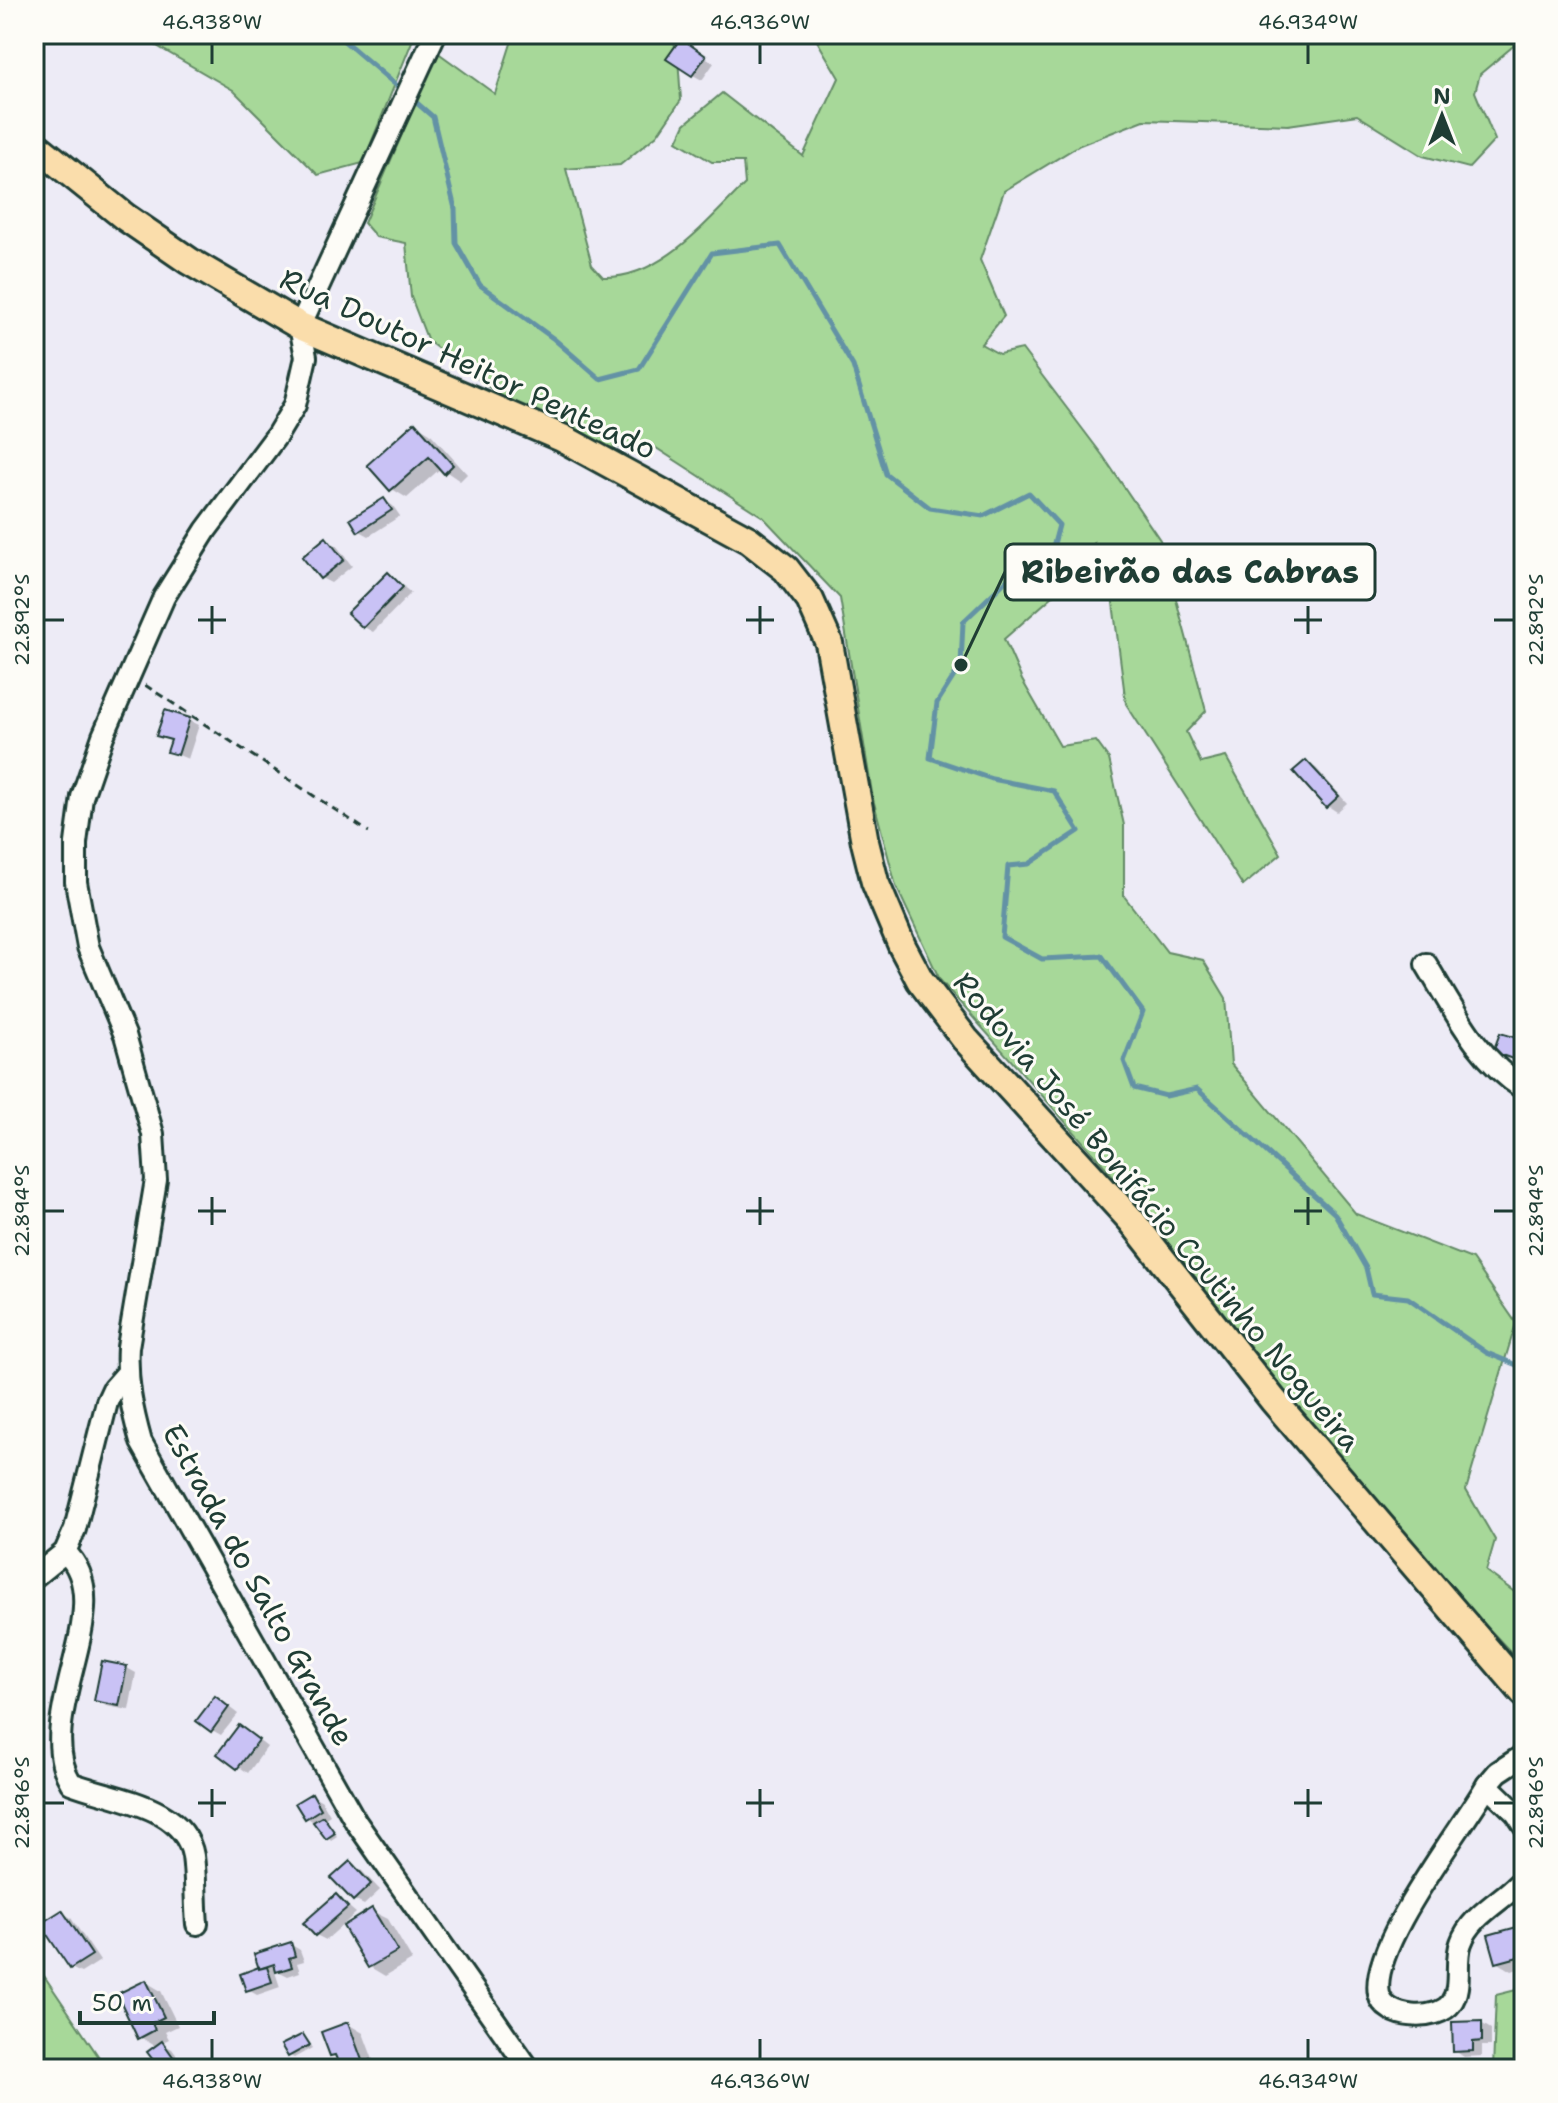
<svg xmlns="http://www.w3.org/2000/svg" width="1558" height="2103" viewBox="0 0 1558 2103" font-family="'Shantell Sans',sans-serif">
<rect width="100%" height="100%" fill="#edebf6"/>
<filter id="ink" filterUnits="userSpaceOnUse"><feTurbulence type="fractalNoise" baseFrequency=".0125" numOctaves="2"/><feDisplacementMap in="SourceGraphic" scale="16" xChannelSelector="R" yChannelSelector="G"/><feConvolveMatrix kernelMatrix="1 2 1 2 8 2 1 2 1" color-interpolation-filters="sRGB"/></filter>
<g filter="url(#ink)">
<g fill="#a7d899" stroke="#638a66" stroke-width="2">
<path d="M 81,34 L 415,34 L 363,163 L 318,175 L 233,90 L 148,41 L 83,37 Z"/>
<path d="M 514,34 L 672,34 L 678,58 L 681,100 L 657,135 L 620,165 L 566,169 L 592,265 L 603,277 C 661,279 706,222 745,184 L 743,162 L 712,162 L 677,141 L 685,124 L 722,93 L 803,156 L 839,78 L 813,34 L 1524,34 L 1524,37 L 1480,74 L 1475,92 L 1495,140 L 1469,168 L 1423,156 L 1357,115 L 1288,125 L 1144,120 L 1080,145 L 1004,191 L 980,260 L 1004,316 L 981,344 L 999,354 L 1022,349 L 1103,456 L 1160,540 L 1206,711 L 1186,732 L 1201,763 L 1226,757 L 1281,854 L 1243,886 L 1126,704 L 1112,595 L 1094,542 L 1054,595 L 1004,639 L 1022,680 L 1060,746 L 1096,741 L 1109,759 L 1124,825 L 1124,896 L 1167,952 L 1203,960 L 1226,998 L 1231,1064 L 1356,1214 L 1472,1259 L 1516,1323 L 1466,1490 L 1495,1540 L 1486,1571 L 1524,1599 L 1524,1666 L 1427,1563 L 1330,1448 L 1129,1194 L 940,980 L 896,886 L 873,799 L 840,598 L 763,517 L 653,446 L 599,448 L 510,403 L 428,341 L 411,297 L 406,243 L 376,237 L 364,223 L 437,52 L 495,94 Z"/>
<path d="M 34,1961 L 107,2069 L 34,2069 Z"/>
<path d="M 1524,1988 L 1524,2069 L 1493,2069 L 1496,1995 Z"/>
</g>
<g fill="#0003">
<path d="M 711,34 L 727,34 L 724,41 Z"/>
<path d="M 691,47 L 714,63 L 702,80 L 693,75 Z"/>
<path d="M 415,424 L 430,433 L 467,474 L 460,481 L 441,468 L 407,498 L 392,489 Z"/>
<path d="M 384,500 L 393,506 L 400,516 L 369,536 L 360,531 L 353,520 Z"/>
<path d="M 326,540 L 336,545 L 352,566 L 331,583 L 321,578 Z"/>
<path d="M 388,574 L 411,593 L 373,632 L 364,627 Z"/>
<path d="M 189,720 L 199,725 L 188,759 L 169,751 L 172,742 L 159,735 Z"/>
<path d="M 1306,763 L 1316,768 L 1347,803 L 1337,812 L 1328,806 Z"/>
<path d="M 103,1663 L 127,1668 L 136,1673 L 129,1710 L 106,1706 L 96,1700 Z"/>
<path d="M 225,1704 L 238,1714 L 221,1735 L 212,1730 Z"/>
<path d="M 249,1733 L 267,1747 L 248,1773 L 220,1753 Z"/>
<path d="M 312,1795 L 322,1801 L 330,1815 L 324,1819 L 337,1836 L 331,1840 L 317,1824 L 306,1817 Z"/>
<path d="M 350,1864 L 360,1869 L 380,1890 L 364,1905 L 354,1900 Z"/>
<path d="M 336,1896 L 356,1913 L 326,1940 L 316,1935 Z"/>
<path d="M 372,1911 L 388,1919 L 412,1960 L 385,1976 L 370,1967 Z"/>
<path d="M 62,1912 L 71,1918 L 100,1961 L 81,1973 L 71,1968 Z"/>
<path d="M 1524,1927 L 1524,1967 L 1512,1971 L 1497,1962 Z"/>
<path d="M 290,1944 L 300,1950 L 304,1961 L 297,1963 L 300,1972 L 288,1976 L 278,1971 L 275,1972 L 280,1987 L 257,1995 L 248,1990 L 261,1969 L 257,1955 Z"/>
<path d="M 146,1982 L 161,1991 L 178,2026 L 165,2032 L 169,2039 L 161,2043 L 172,2049 L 183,2064 L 176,2069 L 161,2067 L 157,2047 L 140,2037 Z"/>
<path d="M 1481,2023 L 1491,2029 L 1491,2046 L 1482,2046 L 1482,2056 L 1464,2057 L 1455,2051 Z"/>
<path d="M 348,2024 L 363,2033 L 375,2065 L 382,2069 L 343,2069 L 339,2059 L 332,2055 Z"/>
<path d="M 303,2036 L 312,2048 L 294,2058 L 290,2056 Z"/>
</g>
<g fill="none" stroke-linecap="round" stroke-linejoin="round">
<g stroke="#6392a5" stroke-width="5">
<path d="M 336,34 L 403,91"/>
<path d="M 410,97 L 433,117 L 455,209 L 456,243 L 480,285 L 554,339 L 600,379 L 639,369 L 712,253 L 780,245 L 853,366 L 886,474 L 930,508 L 983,516 L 1029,493 L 1059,525 L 1051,555 L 1008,579 L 963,622 L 961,665 L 937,703 L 930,758 L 992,779 L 1054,791 L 1079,831 L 1029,864 L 1008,866 L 1002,937 L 1042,959 L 1102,956 L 1143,1012 L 1124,1061 L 1134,1088 L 1166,1096 L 1197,1089 L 1335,1214 L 1366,1268 L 1372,1294 L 1408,1298 L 1487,1353 L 1524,1368"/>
<path d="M 1524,1269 L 1517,1279 L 1524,1291"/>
</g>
</g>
<g fill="#c9c2f5" stroke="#1f3d34" stroke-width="2">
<path d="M 681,38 L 706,56 L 692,76 L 666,59 Z"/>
<path d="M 415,422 L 453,465 L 444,474 L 429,457 L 390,491 L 367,465 Z"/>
<path d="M 384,498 L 392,510 L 358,532 L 350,519 Z"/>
<path d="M 326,537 L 344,560 L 320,579 L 302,557 Z"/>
<path d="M 388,572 L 403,587 L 363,628 L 347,613 Z"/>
<path d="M 165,710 L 190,718 L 178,755 L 167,752 L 171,740 L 156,736 Z"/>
<path d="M 1306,760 L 1339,796 L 1326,808 L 1293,771 Z"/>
<path d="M 1500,1033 L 1524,1040 L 1524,1063 L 1493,1052 Z"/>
<path d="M 102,1661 L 127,1666 L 119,1706 L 94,1701 Z"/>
<path d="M 215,1696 L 229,1707 L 211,1732 L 196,1721 Z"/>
<path d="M 239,1725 L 259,1740 L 237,1769 L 217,1754 Z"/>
<path d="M 312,1793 L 321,1809 L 305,1819 L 295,1803 Z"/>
<path d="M 323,1816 L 335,1833 L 326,1839 L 313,1822 Z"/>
<path d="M 350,1861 L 371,1884 L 353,1901 L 331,1878 Z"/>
<path d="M 336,1894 L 348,1907 L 315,1936 L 303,1923 Z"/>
<path d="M 372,1908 L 398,1951 L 368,1968 L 343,1926 Z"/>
<path d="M 62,1910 L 92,1955 L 70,1969 L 40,1924 Z"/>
<path d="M 1524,1925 L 1524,1963 L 1520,1964 L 1518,1957 L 1496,1963 L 1488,1935 Z"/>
<path d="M 291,1942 L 295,1956 L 289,1958 L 292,1967 L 276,1972 L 274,1964 L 259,1969 L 254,1954 Z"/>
<path d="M 259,1967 L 259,1969 L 267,1967 L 272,1982 L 246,1991 L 240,1974 Z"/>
<path d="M 146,1980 L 164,2017 L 152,2023 L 155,2030 L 138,2039 L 117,1994 Z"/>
<path d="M 1482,2021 L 1482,2041 L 1473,2042 L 1473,2051 L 1453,2052 L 1452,2022 Z"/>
<path d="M 348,2022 L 363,2063 L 370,2060 L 374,2069 L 341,2069 L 335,2055 L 330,2056 L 321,2032 Z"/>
<path d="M 303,2034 L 310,2045 L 288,2057 L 281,2045 Z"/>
<path d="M 162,2041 L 174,2058 L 160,2069 L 147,2052 Z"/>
</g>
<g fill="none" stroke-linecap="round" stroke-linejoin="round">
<g stroke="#1f3d34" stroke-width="26">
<g id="minor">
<path d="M 435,34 L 300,326 L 306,357 L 295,405 L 277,435 L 206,530 L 164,597 L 103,736 L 82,797 L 76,843 L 76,882 L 88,947 L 125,1035 L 153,1134 L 156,1180 L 128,1347 C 126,1381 132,1410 141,1442 L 356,1822 L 529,2069"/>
<path d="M 1426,964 C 1454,1010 1477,1059 1524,1089"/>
<path d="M 65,1552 C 122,1604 30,1717 71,1783 C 111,1799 184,1804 193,1856 C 196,1878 195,1902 197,1924"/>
<path d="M 34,1577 L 65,1552 L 75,1529 L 107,1402 L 113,1389 L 127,1373"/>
<path d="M 1524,1755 L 1498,1772 L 1487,1785 C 1462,1829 1369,1946 1379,1994 C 1384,2020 1438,2022 1451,2003 C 1463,1987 1454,1961 1461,1943 C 1471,1914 1505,1900 1524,1878"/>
<path d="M 1487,1785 L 1516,1813 L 1524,1825"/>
</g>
</g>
<g stroke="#1f3d34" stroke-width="32">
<path id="major" d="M 34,144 L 125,217 L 189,261 L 300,326 L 562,438 L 749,540 L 786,569 L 810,600 L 829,643 L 865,842 L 875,882 L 902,946 L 920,980 L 965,1039 L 1131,1220 L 1273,1400 L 1524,1693"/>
</g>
<path stroke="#1f3d34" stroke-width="3" stroke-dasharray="8 6" stroke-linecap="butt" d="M 145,685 L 369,832"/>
<use href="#minor" stroke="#fdfcf7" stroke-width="20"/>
<use href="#major" stroke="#faddab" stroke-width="26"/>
</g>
</g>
<path fill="none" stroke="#1f3d34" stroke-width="3" d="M 212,44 L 212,64M 760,44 L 760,64M 1308,44 L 1308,64M 212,606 L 212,634M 760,606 L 760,634M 1308,606 L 1308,634M 44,620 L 64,620M 198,620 L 226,620M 746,620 L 774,620M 1294,620 L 1322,620M 1494,620 L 1514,620M 212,1197 L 212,1225M 760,1197 L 760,1225M 1308,1197 L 1308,1225M 44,1211 L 64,1211M 198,1211 L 226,1211M 746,1211 L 774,1211M 1294,1211 L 1322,1211M 1494,1211 L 1514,1211M 212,1789 L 212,1817M 760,1789 L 760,1817M 1308,1789 L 1308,1817M 44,1803 L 64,1803M 198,1803 L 226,1803M 746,1803 L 774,1803M 1294,1803 L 1322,1803M 1494,1803 L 1514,1803M 212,2039 L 212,2059M 760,2039 L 760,2059M 1308,2039 L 1308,2059"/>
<g text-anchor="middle" stroke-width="6" stroke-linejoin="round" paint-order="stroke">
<g font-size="30" fill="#1f3d34" stroke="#fdfcf7">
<text transform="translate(468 364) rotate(25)" y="10">Rua Doutor Heitor Penteado</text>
<text transform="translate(1157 1212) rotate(50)" y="10">Rodovia José Bonifácio Coutinho Nogueira</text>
<text transform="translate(258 1585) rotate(61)" y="10">Estrada do Salto Grande</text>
</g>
</g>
<path fill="none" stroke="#1f3d34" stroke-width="3" d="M961 665L1005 572"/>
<circle fill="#1f3d34" stroke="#fdfcf7" stroke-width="3" cx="961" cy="665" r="8"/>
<rect fill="#fdfcf7" stroke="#1f3d34" stroke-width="3" x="1005" y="544" width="370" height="56" rx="8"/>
<g font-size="32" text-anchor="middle" font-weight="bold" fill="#1f3d34">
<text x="1190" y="583">Ribeirão das Cabras</text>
</g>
<rect width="1558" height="2103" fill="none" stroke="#fdfcf7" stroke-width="88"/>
<g transform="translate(1442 116)" stroke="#fdfcf7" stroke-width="6" paint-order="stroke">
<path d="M0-6L14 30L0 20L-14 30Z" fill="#1f3d34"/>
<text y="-12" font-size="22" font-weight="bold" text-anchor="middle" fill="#1f3d34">N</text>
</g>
<path d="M80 2011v12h134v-12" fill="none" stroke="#1f3d34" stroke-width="4"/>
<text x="92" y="2011" font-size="24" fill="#1f3d34" stroke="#fdfcf7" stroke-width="6" paint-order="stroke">50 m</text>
<rect x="44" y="44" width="1470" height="2015" fill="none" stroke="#1f3d34" stroke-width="3"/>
<g font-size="20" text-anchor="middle" fill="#1f3d34">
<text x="212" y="29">46.938°W</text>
<text x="760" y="29">46.936°W</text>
<text x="1308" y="29">46.934°W</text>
<text transform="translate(22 620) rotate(-90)" y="7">22.892°S</text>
<text transform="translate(1536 620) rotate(-90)" y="7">22.892°S</text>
<text transform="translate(22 1211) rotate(-90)" y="7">22.894°S</text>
<text transform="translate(1536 1211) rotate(-90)" y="7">22.894°S</text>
<text transform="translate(22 1803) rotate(-90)" y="7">22.896°S</text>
<text transform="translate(1536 1803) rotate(-90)" y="7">22.896°S</text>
<text x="212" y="2088">46.938°W</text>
<text x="760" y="2088">46.936°W</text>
<text x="1308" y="2088">46.934°W</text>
</g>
</svg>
